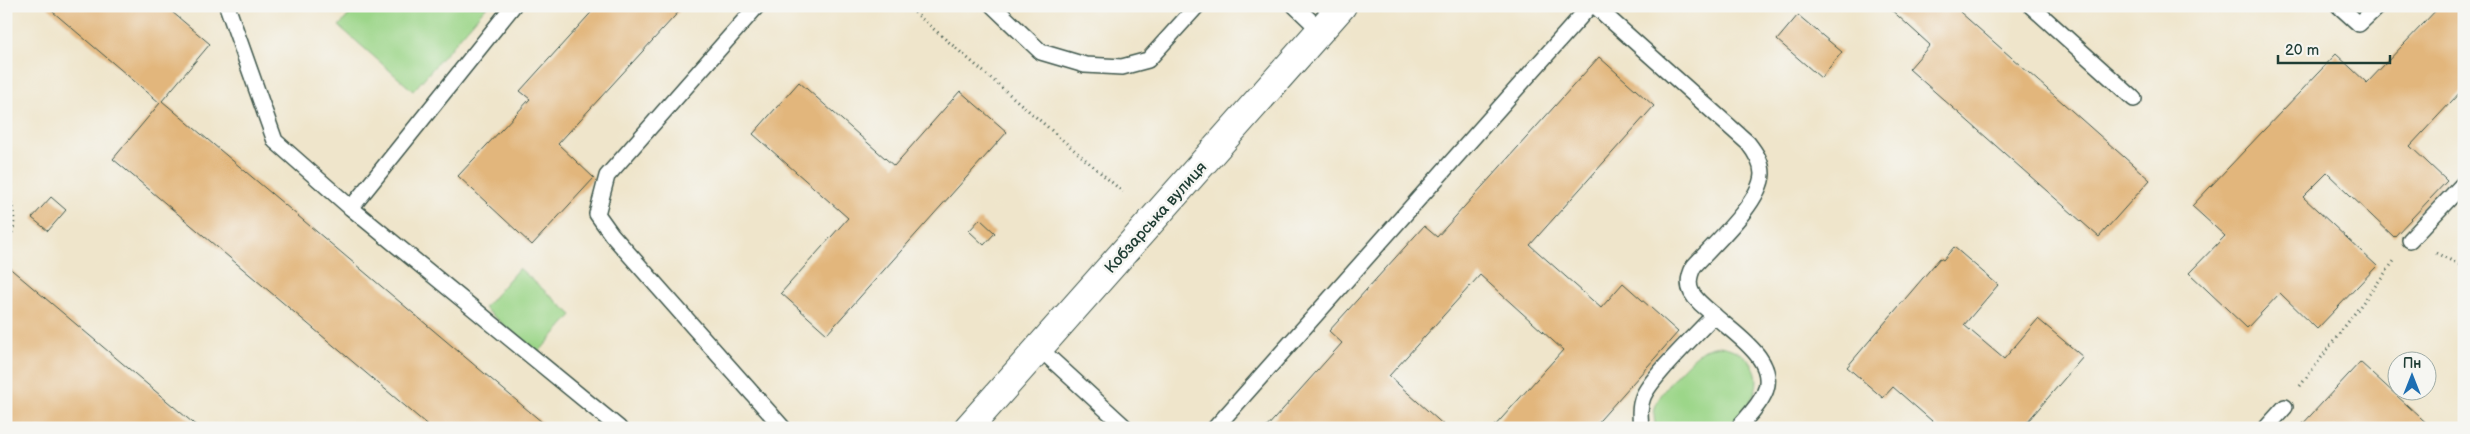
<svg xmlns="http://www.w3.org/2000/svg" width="2470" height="434" viewBox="0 0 2470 434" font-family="'Balsamiq Sans',sans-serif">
<rect width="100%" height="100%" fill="#f6f6f2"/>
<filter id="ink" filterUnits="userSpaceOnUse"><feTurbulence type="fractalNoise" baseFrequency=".02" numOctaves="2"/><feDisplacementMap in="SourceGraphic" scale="10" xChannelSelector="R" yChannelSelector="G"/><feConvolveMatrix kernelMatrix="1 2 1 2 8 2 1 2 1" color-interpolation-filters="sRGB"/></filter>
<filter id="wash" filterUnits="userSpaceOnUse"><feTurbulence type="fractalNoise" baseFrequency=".0096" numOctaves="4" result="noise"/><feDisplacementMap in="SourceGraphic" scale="20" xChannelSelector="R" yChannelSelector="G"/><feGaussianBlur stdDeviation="1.12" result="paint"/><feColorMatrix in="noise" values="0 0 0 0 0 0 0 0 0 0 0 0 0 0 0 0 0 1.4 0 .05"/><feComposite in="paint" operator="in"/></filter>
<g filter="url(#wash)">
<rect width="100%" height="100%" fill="#efe5cb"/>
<g fill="#9cd689" stroke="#5e8a5e">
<path d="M 357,6 L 487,6 L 413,91 L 339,26 Z"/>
<path d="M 519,268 L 572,315 L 537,354 L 484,308 Z"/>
<path d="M 1719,346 C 1743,349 1765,368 1754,394 C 1749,407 1737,417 1728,428 L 1656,428 C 1654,420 1653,412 1656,405 C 1662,389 1690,358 1704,350 C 1709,348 1714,347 1719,346 Z"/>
</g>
<g id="blocks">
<g fill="#e2b67c">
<path d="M 46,6 L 165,6 L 210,44 L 162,101 L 549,428 L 431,428 L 113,159 L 160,103 Z"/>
<path d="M 597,6 L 684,6 L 558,144 L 594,178 L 532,245 L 458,176 L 530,99 L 520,91 Z"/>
<path d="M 1887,6 L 1965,6 L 1960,12 L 2150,180 L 2099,237 L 1909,69 L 1930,45 Z"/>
<path d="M 2440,6 L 2464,6 L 2464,88 L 2410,146 L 2447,181 L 2394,237 L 2327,173 L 2303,197 L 2377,266 L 2317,329 L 2280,293 L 2247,328 L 2189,273 L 2225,236 L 2192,206 L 2336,54 L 2367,83 Z"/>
<path d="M 1798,15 L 1842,52 L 1821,78 L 1777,40 Z"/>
<path d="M 1599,57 L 1654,106 L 1530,245 L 1601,308 L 1623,283 L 1678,332 L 1593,428 L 1493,428 L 1563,350 L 1480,275 L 1389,376 L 1447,428 L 1266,428 L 1342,343 L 1329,331 L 1424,226 L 1437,237 Z"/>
<path d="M 799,82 L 894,166 L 960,91 L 1007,132 L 827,334 L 781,293 L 848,218 L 753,134 Z"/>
<path d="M 51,197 L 66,210 L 48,231 L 32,218 Z"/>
<path d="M 980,219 L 995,233 L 984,245 L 969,231 Z"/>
<path d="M 1954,247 L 1998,285 L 1964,325 L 2004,359 L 2038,319 L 2083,357 L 2022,428 L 1940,428 L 1893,387 L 1883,398 L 1847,367 L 1940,258 L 1943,260 Z"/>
<path d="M 6,265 L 199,428 L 6,428 Z"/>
<path d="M 2360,362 L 2432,428 L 2299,428 Z"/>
</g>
</g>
</g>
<g filter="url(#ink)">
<use href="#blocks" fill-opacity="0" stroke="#3e564b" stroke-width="1"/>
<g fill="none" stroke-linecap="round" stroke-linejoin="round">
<g stroke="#3e564b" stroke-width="18">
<g id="lane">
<path d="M 227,6 L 275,141 L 351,208 L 619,428"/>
<path d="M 757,6 L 607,176 L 597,214 L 612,235 L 783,428"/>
<path d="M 993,6 L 1041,52 L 1085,65 L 1122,67 L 1148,60 L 1197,6"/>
<path d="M 1295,6 L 1320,30"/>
<path d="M 1595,6 L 1748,143 C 1755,152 1762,162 1762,174 C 1761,202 1713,245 1694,266 C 1681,290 1696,300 1714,315 C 1697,334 1651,377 1643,397 C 1639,407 1640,417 1641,428"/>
<path d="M 2031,6 L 2134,99"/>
<path d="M 2339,6 L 2359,24 L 2378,6"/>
<path d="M 351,208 L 513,6"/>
<path d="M 2410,240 L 2464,183"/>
<path d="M 1714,315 C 1734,334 1780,361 1764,394 C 1758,407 1747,417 1738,428"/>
<path d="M 1039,348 L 1126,428"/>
<path d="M 1215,428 L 1590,6"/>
<path d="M 2266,428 L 2285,407"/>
</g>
</g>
<g stroke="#3e564b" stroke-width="30">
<path id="street" d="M 968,428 L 1342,6"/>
</g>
<g stroke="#3e564b" stroke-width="3" stroke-dasharray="1 4" stroke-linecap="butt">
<path d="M 907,6 L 1123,192"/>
<path d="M 6,183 C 11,204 21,225 6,244"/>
<path d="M 2436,253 L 2464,267"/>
<path d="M 2300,386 L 2394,261"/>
</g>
<use href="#lane" stroke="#fff" stroke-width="15"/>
<use href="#street" stroke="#fff" stroke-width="28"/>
</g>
</g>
<g text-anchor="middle" stroke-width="5" stroke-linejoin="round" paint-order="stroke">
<g font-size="16" fill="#1f3d34" stroke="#f6f6f2">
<text transform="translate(1155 217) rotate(-48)" y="6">Кобзарська вулиця</text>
</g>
</g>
<rect width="2470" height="434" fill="none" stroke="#f6f6f2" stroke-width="25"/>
<g transform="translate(2412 376)"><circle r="24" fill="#f6f6f2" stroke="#a0aca6"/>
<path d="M0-4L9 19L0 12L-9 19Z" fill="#1f6fb2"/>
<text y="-8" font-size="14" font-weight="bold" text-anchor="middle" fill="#1f3d34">Пн</text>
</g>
<path d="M2278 55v8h112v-8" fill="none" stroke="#1f3d34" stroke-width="2.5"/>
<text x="2285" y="55" font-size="15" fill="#1f3d34" stroke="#f6f6f2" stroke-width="4" paint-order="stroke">20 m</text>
</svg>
